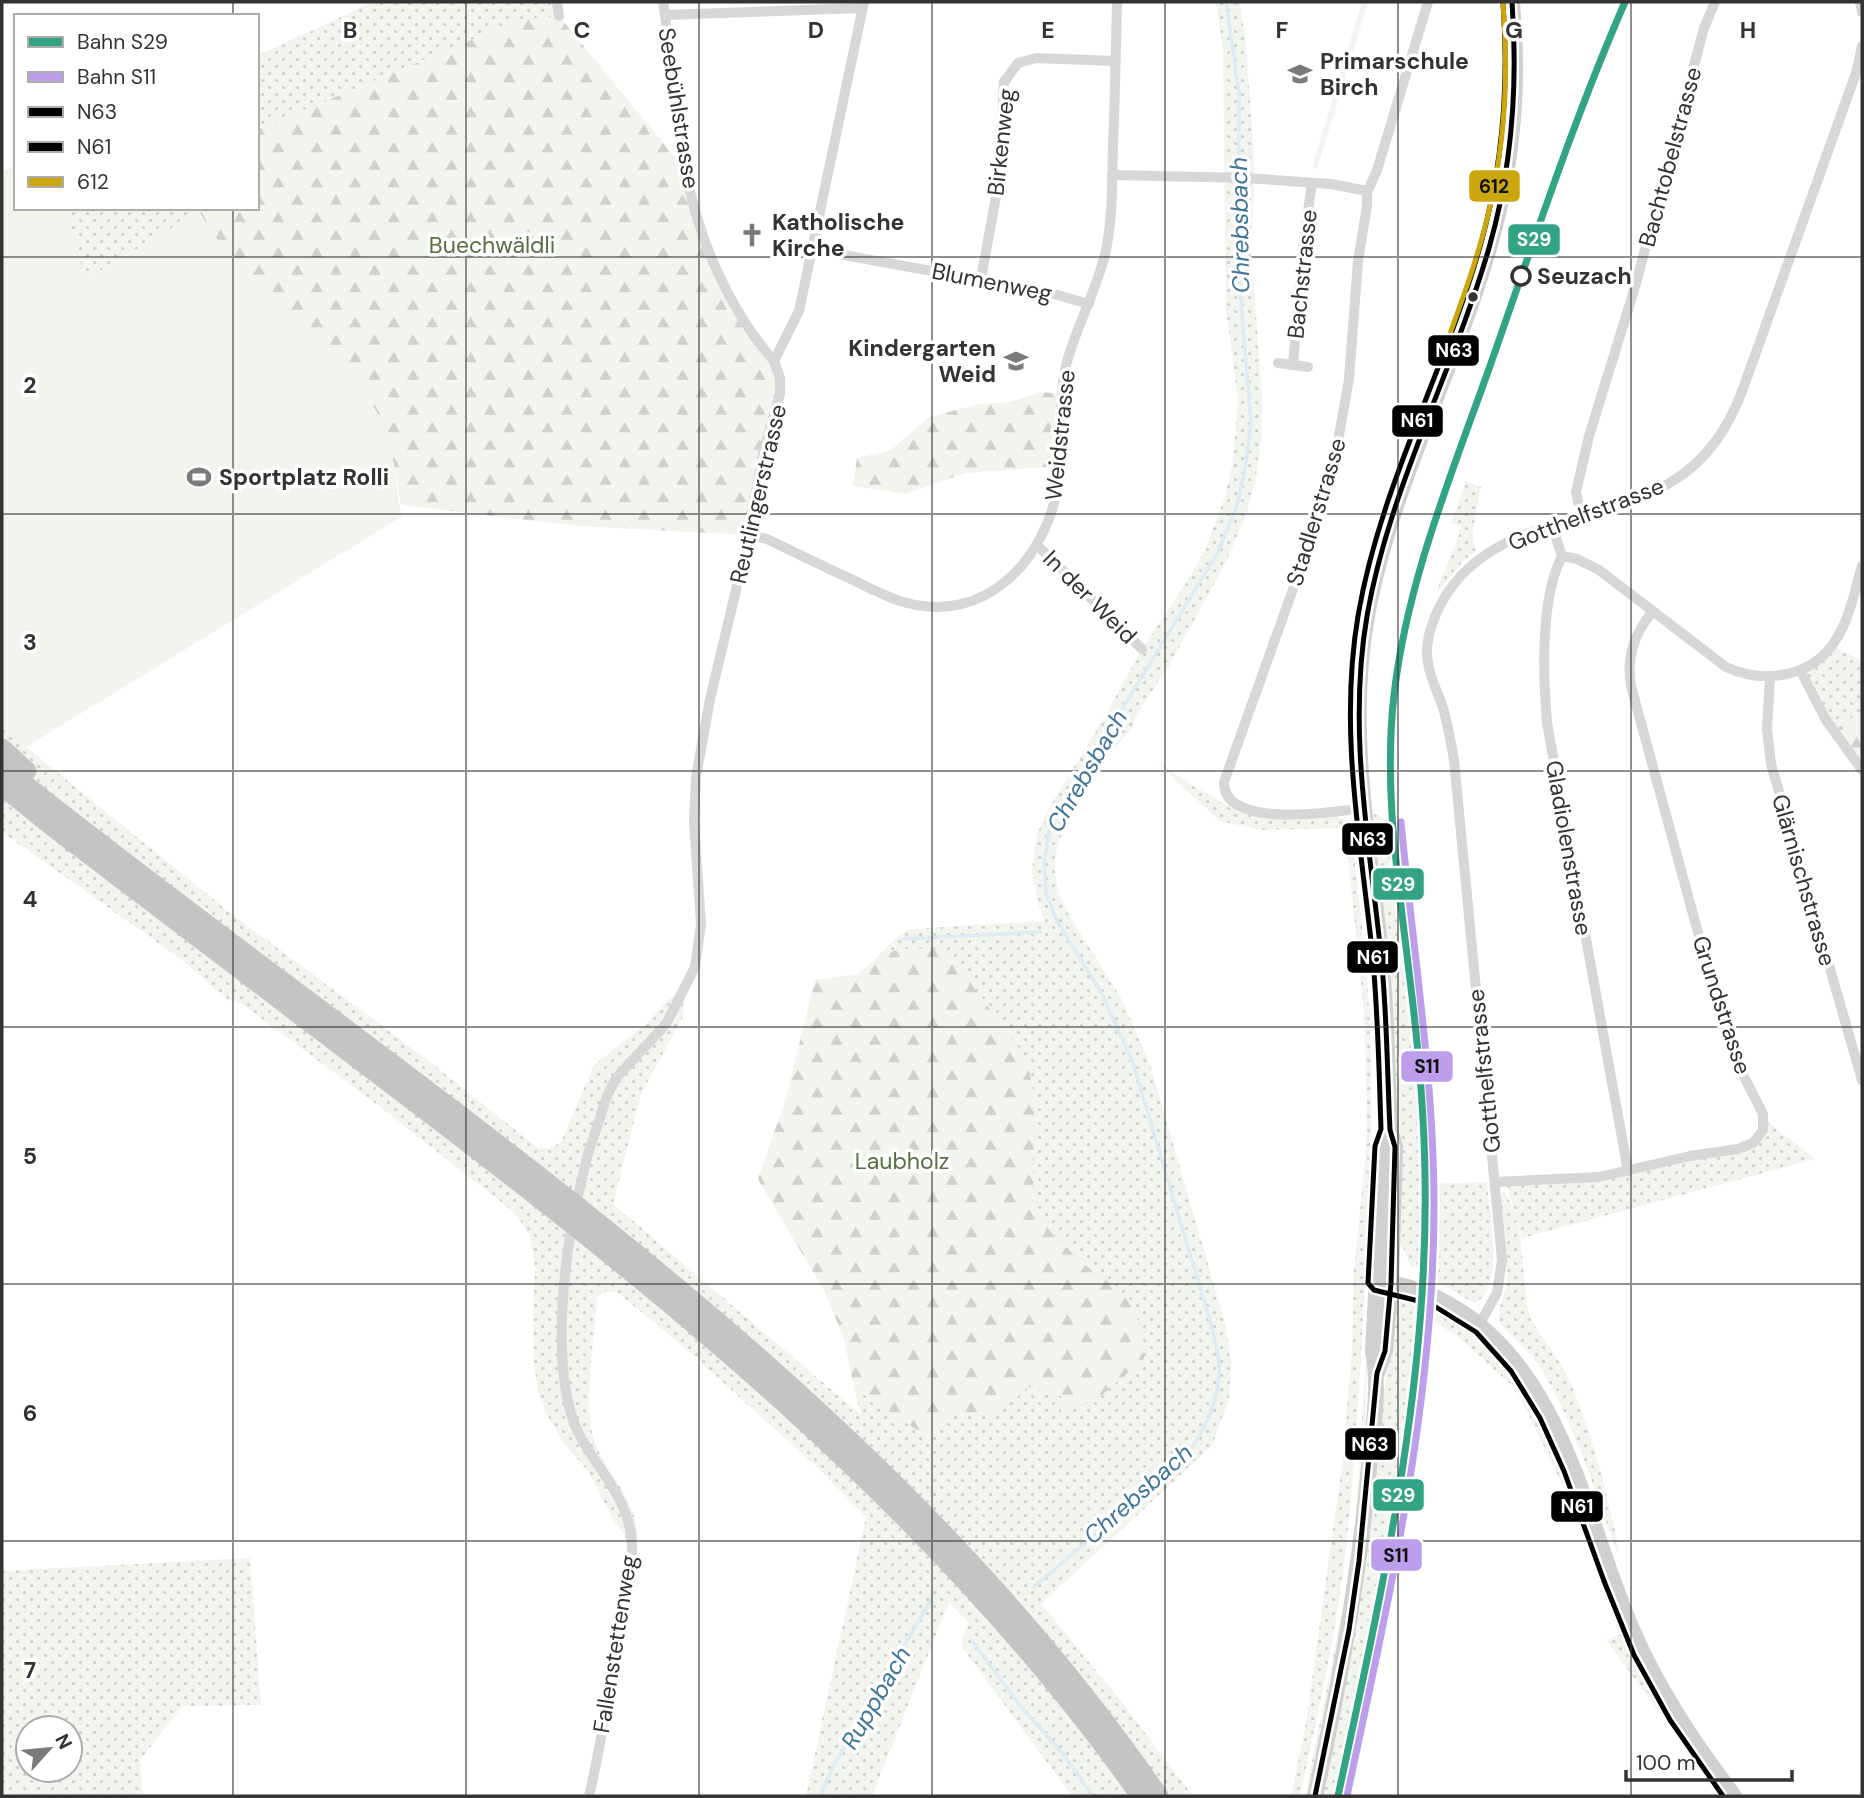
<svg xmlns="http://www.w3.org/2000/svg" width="1864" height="1798" viewBox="0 0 1864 1798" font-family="'DM Sans',sans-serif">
<defs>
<pattern id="grass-dots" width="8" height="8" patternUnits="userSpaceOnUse" patternTransform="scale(1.75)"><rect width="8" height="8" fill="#f1f5ed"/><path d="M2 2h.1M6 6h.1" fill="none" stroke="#cfd2cc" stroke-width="1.8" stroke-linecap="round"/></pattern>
<pattern id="forest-firs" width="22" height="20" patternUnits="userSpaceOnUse" patternTransform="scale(1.75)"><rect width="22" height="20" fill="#f1f5ed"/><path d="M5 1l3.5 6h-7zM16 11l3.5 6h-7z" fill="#cfd2cc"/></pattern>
</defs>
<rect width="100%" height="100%" fill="#fff"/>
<g fill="url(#grass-dots)" fill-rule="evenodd">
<path d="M 373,2 L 557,2 L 559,16 L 519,20 L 257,130 L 257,56 Z"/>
<path d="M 1216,2 L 1240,2 L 1246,45 L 1255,172 L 1251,247 L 1262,396 L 1261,442 L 1255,483 L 1245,518 L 1225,564 L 1169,666 L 1135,717 L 1133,727 L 1110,754 L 1078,803 L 1059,841 L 1055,857 L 1055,875 L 1060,897 L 1069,915 L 1121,998 L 1150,1064 L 1226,1326 L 1231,1364 L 1229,1399 L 1212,1446 L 1041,1604 L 1117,1696 L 1193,1796 L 1072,1796 L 964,1650 L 962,1641 L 968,1622 L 949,1602 L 872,1796 L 806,1796 L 866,1517 L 817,1467 L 686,1349 L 617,1292 L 605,1291 L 597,1297 C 595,1333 583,1404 593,1436 C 599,1461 622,1483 631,1508 C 636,1522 642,1540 632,1553 L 623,1532 L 614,1521 L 588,1471 L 563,1442 L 547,1415 L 538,1391 L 534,1366 L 533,1319 L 535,1268 L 530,1235 L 515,1213 L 379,1106 L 241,1003 L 228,1000 L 182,960 L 2,832 L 2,724 L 26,747 L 228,911 L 425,1058 L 538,1148 L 549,1149 L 561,1142 L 594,1065 L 645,1025 L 670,998 L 684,991 L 683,1017 L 641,1094 L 613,1204 L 861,1415 L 854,1388 L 927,1437 L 951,1414 L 998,1413 L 1028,1387 L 1062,1396 L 1061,1411 L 1114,1284 C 1094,1271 1054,1243 1042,1222 C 1034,1207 1032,1191 1032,1173 L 903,949 L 880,954 L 899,935 L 912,929 L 1045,921 L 1039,906 L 1032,871 L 1037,834 L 1048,810 L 1102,721 L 1142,649 L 1190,577 L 1205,550 L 1225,497 L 1233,461 L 1238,399 L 1226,309 L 1223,49 Z"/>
<path d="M 65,208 L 196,208 L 199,212 L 85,280 Z"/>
<path d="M 1466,481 L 1481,487 L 1472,534 L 1476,551 L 1462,563 L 1437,593 C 1442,569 1456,551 1461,526 L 1451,523 Z"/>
<path d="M 1832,646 L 1862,661 L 1862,710 L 1834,731 L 1800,670 Z"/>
<path d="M 1157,760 L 1188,783 L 1240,813 L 1297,820 L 1337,816 L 1350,822 L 1353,828 L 1352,842 C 1361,914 1370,986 1371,1059 C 1373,1153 1367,1246 1362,1340 C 1357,1417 1353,1495 1343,1572 C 1333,1648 1316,1722 1300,1796 L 1291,1796 L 1306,1723 L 1342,1466 L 1352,1351 L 1354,1269 L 1365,1161 L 1367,1122 L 1364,1012 L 1345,828 L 1260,830 L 1220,821 L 1175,780 Z"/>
<path d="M 1373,813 L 1392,823 L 1419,1064 L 1425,1184 L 1487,1182 C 1489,1209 1506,1290 1474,1303 L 1427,1276 L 1418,1264 L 1412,1268 L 1403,1248 L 1395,1243 C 1396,1206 1399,1168 1398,1131 C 1396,1025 1386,918 1373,813 Z"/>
<path d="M 1764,1119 L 1815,1159 L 1522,1238 L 1513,1208 L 1520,1236 L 1528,1312 C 1539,1337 1559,1357 1570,1382 C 1592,1432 1608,1496 1619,1550 L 1617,1552 C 1594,1490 1575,1423 1540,1367 C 1529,1350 1513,1338 1500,1323 L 1499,1310 L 1508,1282 L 1501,1196 L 1504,1191 L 1513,1207 L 1506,1181 L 1570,1180 L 1753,1143 Z"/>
<path d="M 1408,1296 C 1458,1308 1498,1350 1528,1390 C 1533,1397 1539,1404 1543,1412 C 1563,1453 1577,1499 1594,1542 L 1583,1527 L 1516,1389 L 1457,1336 L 1432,1320 L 1423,1411 L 1400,1572 L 1363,1725 L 1360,1744 L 1364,1749 L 1358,1758 L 1349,1796 L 1343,1796 L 1405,1496 L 1415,1425 L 1427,1320 L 1417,1319 C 1400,1480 1366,1638 1332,1796 L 1321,1796 L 1383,1407 L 1393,1306 L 1397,1300 Z"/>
<path d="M 1367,1343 L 1365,1436 L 1358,1516 L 1344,1620 L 1308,1796 L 1305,1796 L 1344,1603 L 1355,1525 Z"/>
<path d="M 250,1558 L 261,1705 L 183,1706 L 140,1760 L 143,1796 L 2,1796 L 2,1571 ZM 28,1728 L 70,1728 L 70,1770 L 28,1770 Z"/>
<path d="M 1620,1634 L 1630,1637 L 1729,1796 L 1721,1796 L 1606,1640 Z"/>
</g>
<g fill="url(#forest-firs)">
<path d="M 559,16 L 686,171 L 710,251 L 780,378 L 748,535 L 578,526 L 401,505 L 391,448 L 381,420 L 368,397 L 301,336 L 238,270 L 196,208 L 257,208 L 257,130 L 519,20 Z"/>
<path d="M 1043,392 L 1061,394 L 1060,466 L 966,473 L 905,494 L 853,486 L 857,458 L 891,450 L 929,417 L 979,404 L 1008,402 Z"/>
<path d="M 1862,710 L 1862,770 L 1834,731 Z"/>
<path d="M 944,948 L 1027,1059 L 1034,1094 L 1033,1198 L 1043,1224 L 1082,1263 L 1114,1284 L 1133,1306 L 1141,1328 L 1144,1359 L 1095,1401 L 1061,1411 L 1061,1396 L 1028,1387 L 998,1413 L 951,1414 L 927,1437 L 854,1388 L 844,1339 L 826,1294 L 758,1179 L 786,1098 L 815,980 L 859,974 L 880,954 L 903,949 Z"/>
</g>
<g fill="#f1f5ed">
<path d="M 1362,2 L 1368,2 L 1317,169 L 1312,167 Z"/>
<path d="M 16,167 L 16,208 L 65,208 L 86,280 L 199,212 L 238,270 L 301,336 L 368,397 L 381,420 L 391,448 L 401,517 L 26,747 L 2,724 L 2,171 Z"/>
</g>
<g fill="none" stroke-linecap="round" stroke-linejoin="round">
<g stroke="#ddebf3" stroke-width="3.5">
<path d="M 903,939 L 1041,932"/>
<path d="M 1034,1587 L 1186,1456 C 1205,1430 1221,1397 1219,1363 C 1218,1353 1215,1341 1213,1331 L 1133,1063 L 1101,992 L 1057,921 L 1046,893 L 1044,862 L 1049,832 L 1072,791 L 1218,552 L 1237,505 L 1246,464 L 1251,421 L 1239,278 L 1239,92 L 1226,2"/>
<path d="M 973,1642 L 1018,1703 L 1063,1754 L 1093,1796"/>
<path d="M 820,1796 L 833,1767 L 931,1600"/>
</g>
<g stroke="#d7d7d7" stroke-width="10">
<path d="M 557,2 L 559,16"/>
<path d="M 663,2 C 672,58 675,117 686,173 C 699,240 729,310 774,361"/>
<path d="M 1860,2 L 1862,12"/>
<path d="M 665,15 L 863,8"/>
<path d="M 1112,175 L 1247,178 L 1331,184 L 1367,191"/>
<path d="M 811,249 L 1047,292 L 1089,304"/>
<path d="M 981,279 L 997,191 L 1004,82 L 1018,63 L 1036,58 L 1115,61"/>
<path d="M 1278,363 L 1308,367"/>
<path d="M 1293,365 L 1302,254 L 1312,183"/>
<path d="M 1581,516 L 1576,492 L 1589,436 L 1635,287 L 1704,28 L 1715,2"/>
<path d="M 1552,526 L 1562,556 C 1540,599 1543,675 1547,723 L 1628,1171"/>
<path d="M 748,535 L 767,539 C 796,553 824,567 853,580 C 870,588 888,598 907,603 C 985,623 1042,563 1057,491 C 1065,451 1057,410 1065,370 C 1074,329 1097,292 1106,250 C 1113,215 1112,180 1113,145 C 1115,97 1116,49 1117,2"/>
<path d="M 1038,546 L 1142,649"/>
<path d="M 1562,556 L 1577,559 L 1599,570 L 1726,667 C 1765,685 1814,677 1837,638 C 1850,617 1855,589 1862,566"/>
<path d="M 1800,670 L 1826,720 L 1862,770"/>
<path d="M 1770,677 L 1767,729 L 1771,764 L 1862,1080"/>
<path d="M 1363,808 C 1334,812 1223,830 1224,782 L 1321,511 L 1332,475 L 1349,379 L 1358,261 L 1367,206 L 1367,193 L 1377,170 L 1428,2"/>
<path d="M 1495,1182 L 1599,1177 L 1690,1156 L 1738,1149 L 1753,1143 L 1763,1130 L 1763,1114 L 1737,1063 L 1722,1021 L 1631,686 C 1626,657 1634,635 1652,612"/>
<path d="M 575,1209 L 587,1157 L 607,1096 L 616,1078 L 666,1024 L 695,967 L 701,924 L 694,822 L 696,777 L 710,699 L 741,569 L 764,449 L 780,394 L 780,378 L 774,361 L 799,311 L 864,2"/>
<path d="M 572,1224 C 562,1282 553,1376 577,1430 C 594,1465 625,1494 631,1534 C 636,1574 623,1616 616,1655 C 607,1702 600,1750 589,1796"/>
<path d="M 1479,1325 L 1497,1293 L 1502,1260 L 1454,760 C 1451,743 1448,725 1443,708 C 1437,690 1427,672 1427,652 C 1427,635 1434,617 1442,602 C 1490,515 1602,528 1676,479 C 1710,457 1731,423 1744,386 L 1856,73 L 1862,46"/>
</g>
<g stroke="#d0d0d0" stroke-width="16">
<path d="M 1382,1282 C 1409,1285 1434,1295 1457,1309 C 1564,1376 1585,1520 1632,1629 C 1658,1690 1694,1743 1734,1796"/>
<path d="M 1377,1373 L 1385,1351 L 1391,1283 L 1395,1147 L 1390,1130 C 1387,1068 1387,1006 1380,945 C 1368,835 1347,727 1367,616 C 1390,489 1453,373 1489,248 C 1512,169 1520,84 1512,2"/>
<path d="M 1315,1796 C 1339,1688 1359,1579 1369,1468 C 1373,1429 1380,1389 1373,1351 L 1384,1146 L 1388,1136"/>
</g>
<g stroke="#c4c4c4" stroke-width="19">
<path d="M 2,748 L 27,771"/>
<path d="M 2,766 C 402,1086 864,1367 1159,1796"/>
<path d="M 2,786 L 51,826 C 162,911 273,996 385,1080 C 662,1290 938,1509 1140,1796"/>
</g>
<g stroke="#fff" stroke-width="10">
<path id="bus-1" d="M 1315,1796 L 1349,1630 L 1359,1561 L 1377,1373 L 1385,1351 L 1391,1283 L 1395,1147 L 1390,1130 C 1387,1068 1387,1006 1380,945 C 1368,836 1348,726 1367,616 C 1389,489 1453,372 1489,248 C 1512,168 1518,85 1512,2"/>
</g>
<g stroke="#fff" stroke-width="10">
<path id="bus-2" d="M 1503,3 C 1509,84 1503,164 1481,243 C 1446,369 1380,486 1358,616 C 1339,728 1360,838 1372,950 C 1378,1009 1379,1069 1381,1129 L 1375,1146 L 1368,1283 L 1374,1290 L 1431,1304 L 1476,1332 L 1511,1371 L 1540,1418 L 1564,1471 L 1604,1581 L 1634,1655 L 1670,1720 L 1723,1796"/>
</g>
<g stroke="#fff" stroke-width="10">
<path id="bus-3" d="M 1440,362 C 1457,313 1476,265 1488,215 C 1505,145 1509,74 1503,3"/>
</g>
<use href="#bus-1" stroke="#000" stroke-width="5"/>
<use href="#bus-2" stroke="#000" stroke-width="5"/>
<use href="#bus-3" stroke="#cca60d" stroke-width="5"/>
<g stroke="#fff" stroke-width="12">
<path id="rail-1" d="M 1338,1796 C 1382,1591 1429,1385 1425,1174 C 1424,1109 1418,1044 1410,980 C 1399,885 1383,791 1394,695 C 1407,581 1452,473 1490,366 C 1533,244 1573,121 1625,2"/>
</g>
<g stroke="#fff" stroke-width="12">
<path id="rail-2" d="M 1347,1796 C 1388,1602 1434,1406 1434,1206 C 1434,1078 1413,950 1401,822"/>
</g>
<use href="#rail-1" stroke="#32a384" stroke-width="7"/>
<use href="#rail-2" stroke="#bd9eeb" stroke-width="7"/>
</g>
<path fill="none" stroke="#333" stroke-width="2" stroke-opacity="0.55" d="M 233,2 L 233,16M 466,2 L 466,1796M 699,2 L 699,1796M 932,2 L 932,1796M 1165,2 L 1165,1796M 1398,2 L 1398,1796M 1631,2 L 1631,1796M 233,208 L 233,1796M 2,257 L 1862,257M 2,514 L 1862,514M 2,771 L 1862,771M 2,1027 L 1862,1027M 2,1284 L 1862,1284M 2,1541 L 1862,1541"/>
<defs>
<g id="school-bare" transform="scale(1.89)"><path d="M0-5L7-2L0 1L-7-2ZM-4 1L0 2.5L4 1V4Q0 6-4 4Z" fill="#7a7a7a" stroke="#fff" stroke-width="2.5" paint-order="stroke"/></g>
<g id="church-bare" transform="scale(1.89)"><path d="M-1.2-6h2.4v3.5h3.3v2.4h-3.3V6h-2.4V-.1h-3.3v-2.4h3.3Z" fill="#7a7a7a" stroke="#fff" stroke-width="2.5" paint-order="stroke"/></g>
<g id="stadium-bare" transform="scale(1.89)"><path d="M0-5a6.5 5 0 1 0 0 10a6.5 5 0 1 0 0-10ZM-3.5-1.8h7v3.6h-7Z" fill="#7a7a7a" stroke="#fff" stroke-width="2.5" paint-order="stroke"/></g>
</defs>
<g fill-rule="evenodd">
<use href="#school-bare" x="1300" y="74"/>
<use href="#church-bare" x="752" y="235"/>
<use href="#school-bare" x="1016" y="361"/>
<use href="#stadium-bare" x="199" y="477"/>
</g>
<circle fill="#fff" stroke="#333" stroke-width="3.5" cx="1521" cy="276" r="9"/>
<circle fill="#333" stroke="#fff" stroke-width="2.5" cx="1473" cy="297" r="6"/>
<g text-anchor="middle" stroke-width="7" stroke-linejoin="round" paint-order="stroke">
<g font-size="23" font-weight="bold" fill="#333" stroke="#fff" text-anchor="start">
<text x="1320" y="69">Primarschule<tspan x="1320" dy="26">Birch</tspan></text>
<text x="772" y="230">Katholische<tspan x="772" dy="26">Kirche</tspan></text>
<text x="996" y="356" text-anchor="end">Kindergarten<tspan x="996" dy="26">Weid</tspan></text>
<text x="219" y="485">Sportplatz Rolli</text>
</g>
<g font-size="23" fill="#333" stroke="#fff">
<text transform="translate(679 108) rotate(81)" y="8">Seebühlstrasse</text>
<text transform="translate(1001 142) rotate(-84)" y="8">Birkenweg</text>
<text transform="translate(1670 157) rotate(-75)" y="8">Bachtobelstrasse</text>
<text transform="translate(1302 274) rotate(-84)" y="8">Bachstrasse</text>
<text transform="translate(992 282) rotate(11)" y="8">Blumenweg</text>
<text transform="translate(1060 435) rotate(-84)" y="8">Weidstrasse</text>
<text transform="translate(758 494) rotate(-77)" y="8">Reutlingerstrasse</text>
<text transform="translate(1316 512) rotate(-73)" y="8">Stadlerstrasse</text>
<text transform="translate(1586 514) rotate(-21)" y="8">Gotthelfstrasse</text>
<text transform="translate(1090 597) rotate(45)" y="8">In der Weid</text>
<text transform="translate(1569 848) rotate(80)" y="8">Gladiolenstrasse</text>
<text transform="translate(1804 880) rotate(74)" y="8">Glärnischstrasse</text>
<text transform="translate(1722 1005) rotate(72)" y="8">Grundstrasse</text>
<text transform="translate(1484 1071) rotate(-96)" y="8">Gotthelfstrasse</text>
<text transform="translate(615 1644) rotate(-81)" y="8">Fallenstettenweg</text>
</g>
<g font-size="23" fill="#56703f" stroke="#fff">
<text x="492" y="253">Buechwäldli</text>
<text x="902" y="1169">Laubholz</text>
</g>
<g font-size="23" font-weight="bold" fill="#333" stroke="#fff" text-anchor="start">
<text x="1537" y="284">Seuzach</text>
</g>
<g font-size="24" font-style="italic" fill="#3f7597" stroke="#fff">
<text transform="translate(1240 225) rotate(-91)" y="8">Chrebsbach</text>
<text transform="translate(1087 771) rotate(-60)" y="8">Chrebsbach</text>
<text transform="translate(1138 1494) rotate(-42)" y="8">Chrebsbach</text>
<text transform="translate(876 1698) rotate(-60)" y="8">Ruppbach</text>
</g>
</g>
<g font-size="23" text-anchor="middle" font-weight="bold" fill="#333" stroke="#fff" stroke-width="7" stroke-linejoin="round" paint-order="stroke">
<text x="350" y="38">B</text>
<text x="582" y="38">C</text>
<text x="816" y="38">D</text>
<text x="1048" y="38">E</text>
<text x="1282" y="38">F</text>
<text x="1514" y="38">G</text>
<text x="1748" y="38">H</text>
<text x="30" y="393">2</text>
<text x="30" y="650">3</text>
<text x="30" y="907">4</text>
<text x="30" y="1164">5</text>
<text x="30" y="1421">6</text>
<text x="30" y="1678">7</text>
</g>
<g stroke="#fff" stroke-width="2.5">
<rect x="1468" y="169" width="53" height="34" rx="7" fill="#cca60d"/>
<rect x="1507" y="223" width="54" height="33" rx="7" fill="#32a384"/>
<rect x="1427" y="334" width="53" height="33" rx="7" fill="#000"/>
<rect x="1391" y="404" width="53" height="34" rx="7" fill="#000"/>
<rect x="1341" y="822" width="53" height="34" rx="7" fill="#000"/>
<rect x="1372" y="867" width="53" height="34" rx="7" fill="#32a384"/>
<rect x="1346" y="940" width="53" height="34" rx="7" fill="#000"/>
<rect x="1400" y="1050" width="54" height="33" rx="7" fill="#bd9eeb"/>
<rect x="1344" y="1427" width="53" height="34" rx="7" fill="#000"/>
<rect x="1372" y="1478" width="53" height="34" rx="7" fill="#32a384"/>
<rect x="1550" y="1490" width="54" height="33" rx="7" fill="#000"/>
<rect x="1370" y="1538" width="53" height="34" rx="7" fill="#bd9eeb"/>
</g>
<g font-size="19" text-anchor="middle" font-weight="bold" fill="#fff">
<text x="1534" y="246">S29</text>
<text x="1454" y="357">N63</text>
<text x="1417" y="427">N61</text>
<text x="1368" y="846">N63</text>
<text x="1398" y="891">S29</text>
<text x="1373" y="964">N61</text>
<text x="1370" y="1451">N63</text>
<text x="1398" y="1502">S29</text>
<text x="1577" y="1513">N61</text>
</g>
<g font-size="19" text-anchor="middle" font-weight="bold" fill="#111">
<text x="1494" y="193">612</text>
<text x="1427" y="1073">S11</text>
<text x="1396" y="1562">S11</text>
</g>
<rect width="1864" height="1798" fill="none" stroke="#333333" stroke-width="7"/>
<rect x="14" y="14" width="245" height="196" fill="#ffffff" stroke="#adadad" stroke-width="2"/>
<rect x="28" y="37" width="35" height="10" fill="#32a384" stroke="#adadad" stroke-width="2"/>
<text x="77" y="49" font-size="21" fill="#333333">Bahn S29</text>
<rect x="28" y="72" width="35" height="10" fill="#bd9eeb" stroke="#adadad" stroke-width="2"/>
<text x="77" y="84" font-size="21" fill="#333333">Bahn S11</text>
<rect x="28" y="107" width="35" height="10" fill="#000000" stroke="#adadad" stroke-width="2"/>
<text x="77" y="119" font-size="21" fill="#333333">N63</text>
<rect x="28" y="142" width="35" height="10" fill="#000000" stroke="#adadad" stroke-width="2"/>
<text x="77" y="154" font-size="21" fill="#333333">N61</text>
<rect x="28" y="177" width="35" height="10" fill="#cca60d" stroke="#adadad" stroke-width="2"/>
<text x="77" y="189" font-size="21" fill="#333333">612</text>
<g transform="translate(49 1749) rotate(63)"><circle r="33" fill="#ffffff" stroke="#adadad" stroke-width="2"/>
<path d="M0-5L12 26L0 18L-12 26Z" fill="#7a7a7a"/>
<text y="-10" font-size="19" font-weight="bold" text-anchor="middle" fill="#333333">N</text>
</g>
<path d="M1626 1770v10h166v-10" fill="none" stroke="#333333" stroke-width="3.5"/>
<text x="1636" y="1770" font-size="21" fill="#333333" stroke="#ffffff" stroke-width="5" paint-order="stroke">100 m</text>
</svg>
